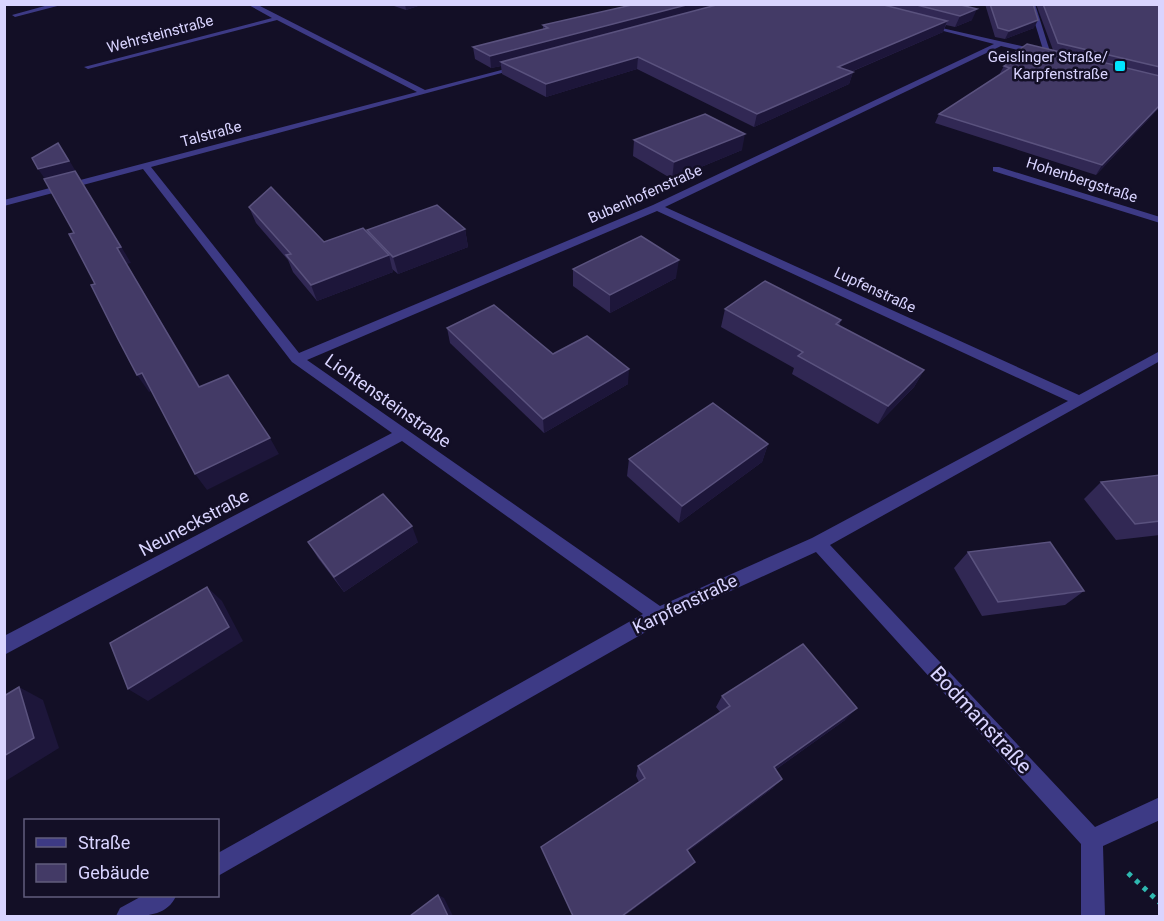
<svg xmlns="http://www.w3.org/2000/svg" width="1164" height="921" viewBox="0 0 1164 921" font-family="Roboto,sans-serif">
<rect width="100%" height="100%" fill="#130f26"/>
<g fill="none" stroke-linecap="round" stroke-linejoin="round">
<path stroke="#2fb8b0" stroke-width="5" stroke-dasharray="4.5 6" stroke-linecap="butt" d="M 1128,873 L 1160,903"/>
<g fill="#3d3a85" fill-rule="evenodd">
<path d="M 52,4 L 65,4 L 15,17 L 12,15 Z"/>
<path d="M 247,4 L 256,4 L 425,90 L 520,65 L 524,67 L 151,167 L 299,353 L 653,205 L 994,44 L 924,26 L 924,24 L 1043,51 L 1040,55 L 1001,46 L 665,207 L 1079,395 L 1160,351 L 1160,361 L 830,545 L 1095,827 L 1160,797 L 1160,820 L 1103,846 L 1105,916 L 1081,916 L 1081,844 L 816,552 L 665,621 L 218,876 L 218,853 L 643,614 L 402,441 L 4,655 L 4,636 L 392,433 L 292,362 L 143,169 L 4,206 L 4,200 L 417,92 L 277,20 L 88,69 L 84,67 L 272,18 ZM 657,211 L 1068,401 L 812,538 L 660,606 L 307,360 Z"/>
<path d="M 1029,4 L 1035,4 L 1052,58 L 1045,56 Z"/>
<path d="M 993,167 L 999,167 L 1160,217 L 1160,223 L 993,171 Z"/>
<path d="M 142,896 L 176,896 C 166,919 138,916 116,916 L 120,908 Z"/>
</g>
</g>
<g fill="#312854">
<path d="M 388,4 L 424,4 L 406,10 Z"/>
<path d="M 636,4 L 957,4 L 972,20 L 955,27 L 946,25 L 943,32 L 851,72 L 853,72 L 849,84 L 754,127 L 637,69 L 546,97 L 502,74 L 501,66 L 491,68 L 475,59 L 473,47 L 543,29 L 543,25 Z"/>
<path d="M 985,4 L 1033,4 L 1034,28 L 1005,39 L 995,37 Z"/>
<path d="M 1036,4 L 1160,4 L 1160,107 L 1096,175 L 935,123 L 939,114 L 999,75 L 1004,66 L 1013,61 L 1012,60 L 1016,52 L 1053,50 Z"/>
<path d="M 634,140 L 742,150 L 672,179 L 633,156 Z"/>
<path d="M 249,207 L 324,242 L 368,233 L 367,230 L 465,229 L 468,247 L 398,274 L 392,269 L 393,272 L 317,301 L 293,272 L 288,260 L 256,223 Z"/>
<path d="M 573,269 L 676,278 L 610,313 L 573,286 Z"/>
<path d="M 725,309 L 841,320 L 839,326 L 924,370 L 914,387 L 878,424 L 792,374 L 794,368 L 721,327 Z"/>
<path d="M 447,328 L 553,354 L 628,384 L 544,433 L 450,343 Z"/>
<path d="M 768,444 L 762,462 L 679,523 L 627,476 L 629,459 Z"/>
<path d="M 1160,475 L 1160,535 L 1116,540 L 1084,499 L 1101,482 Z"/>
<path d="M 308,542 L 418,542 L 344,592 L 318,558 Z"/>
<path d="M 968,552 L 1084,591 L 1065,605 L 982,616 L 954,568 Z"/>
<path d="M 722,696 L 845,720 L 775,770 L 773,788 L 688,851 L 689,868 L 624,916 L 573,916 L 541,847 L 639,782 L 636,776 L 638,766 L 720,712 L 716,707 Z"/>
</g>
<g fill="#1d163a">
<path d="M 405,4 L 424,4 L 406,10 Z"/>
<path d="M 690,4 L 729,4 L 501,62 L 501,66 L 491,68 L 490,56 Z"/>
<path d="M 977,9 L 972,20 L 955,27 L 960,16 Z"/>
<path d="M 1038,20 L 1034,28 L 1005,39 L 1009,31 Z"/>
<path d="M 947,21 L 943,32 L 834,79 L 838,67 Z"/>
<path d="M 638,57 L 637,69 L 546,97 L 546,84 Z"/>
<path d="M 853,72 L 849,84 L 754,127 L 757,114 Z"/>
<path d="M 1160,105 L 1160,107 L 1096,175 L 1102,165 Z"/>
<path d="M 745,134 L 742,150 L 672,179 L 674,162 Z"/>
<path d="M 69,160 L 131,263 L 127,264 L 210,403 L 50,186 L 38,169 Z"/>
<path d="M 465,229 L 468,247 L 398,274 L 393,257 Z"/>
<path d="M 389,255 L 393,272 L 317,301 L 311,285 Z"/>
<path d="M 679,260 L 676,278 L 610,313 L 610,295 Z"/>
<path d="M 629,369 L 628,384 L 544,433 L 543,419 Z"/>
<path d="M 924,370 L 914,387 L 878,424 L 888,406 Z"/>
<path d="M 142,373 L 154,390 L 149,392 L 137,375 Z"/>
<path d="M 270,438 L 279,454 L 207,490 L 195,474 Z"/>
<path d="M 768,444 L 762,462 L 679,523 L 682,506 Z"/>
<path d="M 412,526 L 418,542 L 344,592 L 334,577 Z"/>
<path d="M 207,587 L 222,601 L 243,641 L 148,701 L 128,689 Z"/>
<path d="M 19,687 L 43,700 L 59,748 L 4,782 L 4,756 Z"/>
<path d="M 857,708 L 845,720 L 765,777 L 774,767 Z"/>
<path d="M 782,779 L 773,788 L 682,856 L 687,850 Z"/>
<path d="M 695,862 L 689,868 L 624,916 L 622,916 Z"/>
<path d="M 438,895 L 444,898 L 453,916 L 448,916 Z"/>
</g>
<g fill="#433a66" stroke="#5a527e" stroke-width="1.5">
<path d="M 636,4 L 690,4 L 490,56 L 473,47 L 548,28 L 543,25 Z"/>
<path d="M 720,4 L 880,4 L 947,21 L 838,67 L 853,72 L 757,114 L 638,57 L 546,84 L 501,62 Z"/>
<path d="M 913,4 L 957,4 L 977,9 L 960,16 Z"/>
<path d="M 990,4 L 1033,4 L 1038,20 L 1009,31 L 998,28 Z"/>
<path d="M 1043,4 L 1160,4 L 1160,67 L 1058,43 Z"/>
<path d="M 1027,44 L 1160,76 L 1160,105 L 1102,165 L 939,114 L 1010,68 L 1004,66 L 1024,54 L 1016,52 Z"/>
<path d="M 705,114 L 745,134 L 674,162 L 634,140 Z"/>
<path d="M 58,143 L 69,161 L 38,169 L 32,158 Z"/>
<path d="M 75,171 L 121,247 L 117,248 L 199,387 L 228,375 L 270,438 L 195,474 L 142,373 L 137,375 L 118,339 L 91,285 L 95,284 L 69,234 L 74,233 L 44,179 Z"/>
<path d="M 271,187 L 324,242 L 363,228 L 389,255 L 311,285 L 286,255 L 291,254 L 249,207 Z"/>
<path d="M 437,205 L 465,229 L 393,257 L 367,230 Z"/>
<path d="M 641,236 L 679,260 L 610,295 L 573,269 Z"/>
<path d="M 765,281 L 841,320 L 836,324 L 924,370 L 888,406 L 798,356 L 803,352 L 725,309 Z"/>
<path d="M 494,305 L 553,354 L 587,336 L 629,369 L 543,419 L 447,328 Z"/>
<path d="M 713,403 L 768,444 L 682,506 L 629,459 Z"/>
<path d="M 1160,475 L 1160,521 L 1135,524 L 1101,482 Z"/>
<path d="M 383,494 L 412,526 L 334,577 L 308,542 Z"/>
<path d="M 1050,542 L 1084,591 L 998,602 L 968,552 Z"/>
<path d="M 207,587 L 229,627 L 128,689 L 110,643 Z"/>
<path d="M 803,644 L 857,708 L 774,767 L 782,779 L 687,850 L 695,862 L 622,916 L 573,916 L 541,847 L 645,778 L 638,766 L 730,706 L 722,696 Z"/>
<path d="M 19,687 L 34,738 L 4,756 L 4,696 Z"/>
<path d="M 438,895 L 448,916 L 410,916 Z"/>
</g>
<rect fill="#00e5ff" stroke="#130f26" stroke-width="2" x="1114" y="60" width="12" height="12" rx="3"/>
<g text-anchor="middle" stroke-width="5" stroke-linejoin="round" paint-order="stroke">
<g font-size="15" fill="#d9d4ff" stroke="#130f26">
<text transform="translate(160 34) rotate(-15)" y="5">Wehrsteinstraße</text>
<text transform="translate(211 134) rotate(-15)" y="5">Talstraße</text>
<text transform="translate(1082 180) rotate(18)" y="5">Hohenbergstraße</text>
<text transform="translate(645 194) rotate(-24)" y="5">Bubenhofenstraße</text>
<text transform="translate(875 290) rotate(25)" y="5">Lupfenstraße</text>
</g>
<g font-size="15" fill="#d9d4ff" stroke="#130f26" text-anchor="end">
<text x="1108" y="62">Geislinger Straße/<tspan x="1108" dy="17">Karpfenstraße</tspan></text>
</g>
<g font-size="18" fill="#d9d4ff" stroke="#130f26">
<text transform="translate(388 401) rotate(35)" y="6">Lichtensteinstraße</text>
<text transform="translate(194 523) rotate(-28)" y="6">Neuneckstraße</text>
<text transform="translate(685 604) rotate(-26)" y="6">Karpfenstraße</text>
</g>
<g font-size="21" fill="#d9d4ff" stroke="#130f26">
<text transform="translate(981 720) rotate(47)" y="7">Bodmanstraße</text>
</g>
</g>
<rect width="1164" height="921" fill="none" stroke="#d9d4ff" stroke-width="12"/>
<rect x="24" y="819" width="195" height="78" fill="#130f26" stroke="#625e7d" stroke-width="1.5"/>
<rect x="36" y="838" width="30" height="9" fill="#3d3a85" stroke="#625e7d" stroke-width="1.5"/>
<text x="78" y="849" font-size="18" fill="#d9d4ff">Straße</text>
<rect x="36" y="864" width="30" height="18" fill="#433a66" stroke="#625e7d" stroke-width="1.5"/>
<text x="78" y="879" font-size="18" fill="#d9d4ff">Gebäude</text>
</svg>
